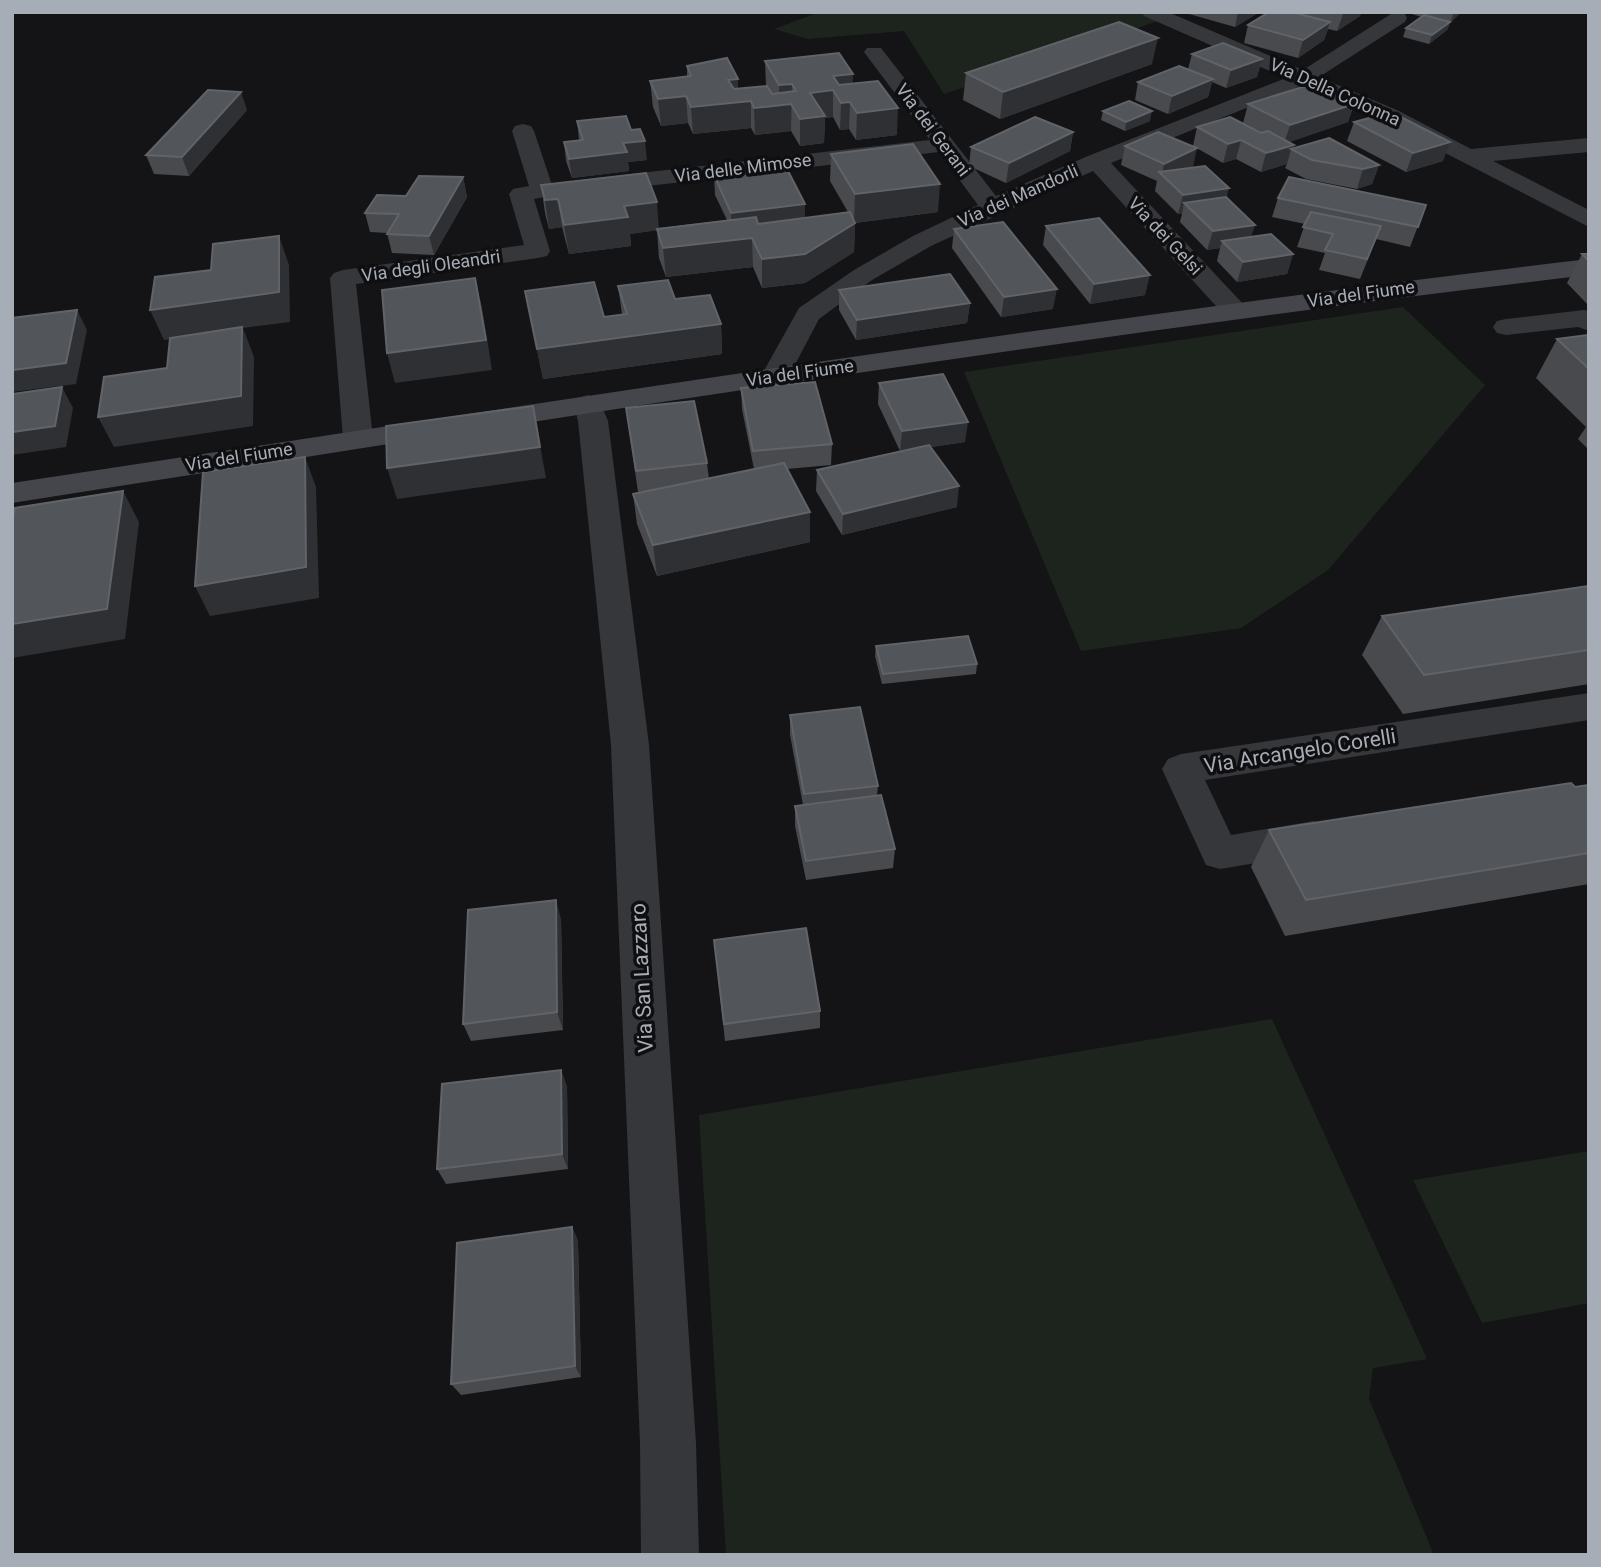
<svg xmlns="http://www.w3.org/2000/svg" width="1601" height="1567" viewBox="0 0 1601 1567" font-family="Roboto,sans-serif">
<rect width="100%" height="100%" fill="#141416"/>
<g fill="#1d241d">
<path d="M 819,12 L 1144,12 L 1161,20 L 944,94 L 904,31 L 808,39 L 774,29 Z"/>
<path d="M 1403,307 L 1485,385 L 1328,570 L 1241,628 L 1081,651 L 964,372 Z"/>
<path d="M 1272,1019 L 1427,1359 L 1373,1368 L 1369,1399 L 1434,1555 L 726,1555 L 699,1115 Z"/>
<path d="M 1589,1151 L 1589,1303 L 1482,1323 L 1413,1180 Z"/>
</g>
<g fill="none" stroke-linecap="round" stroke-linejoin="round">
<g fill="#35373b" fill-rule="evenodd">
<path d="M 1142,12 L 1168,12 L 1303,70 L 1391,14 L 1405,14 L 1407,18 L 1405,22 L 1319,77 L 1399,111 L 1471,149 L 1589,138 L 1589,152 L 1493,161 L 1589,210 L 1589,227 L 1383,121 L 1303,85 L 1111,163 L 1244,305 L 1248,311 L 1244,317 L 1235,319 L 1226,317 L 1093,171 L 931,246 L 872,280 L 819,319 L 789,376 L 785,382 L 775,384 L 765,382 L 761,376 L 799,308 L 854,270 L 913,236 L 978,205 L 939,152 L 596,192 L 588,190 L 584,185 L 588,180 L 596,178 L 930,140 L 864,52 L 867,48 L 881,48 L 996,196 L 1088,156 L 1286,78 L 1144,16 Z"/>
<path d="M 523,124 L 531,126 L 534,131 L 554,191 L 550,196 L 534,199 L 550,251 L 547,256 L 538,258 L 356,284 L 373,438 L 368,444 L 358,447 L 348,444 L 343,438 L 330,278 L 334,273 L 343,270 L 524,245 L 509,194 L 513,189 L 529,186 L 512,131 L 515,126 Z"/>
<path d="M 1584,310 L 1589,311 L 1589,331 L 1578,327 L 1506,335 L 1497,333 L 1493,327 L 1497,321 L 1506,319 Z"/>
<path d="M 588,395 L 598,398 L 608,421 L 649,745 L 696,1443 L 699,1555 L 641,1555 L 640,1443 L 611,745 L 578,421 L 574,404 L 578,398 Z"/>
<path d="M 1589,693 L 1589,720 L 1205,780 L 1231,835 L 1314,821 L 1328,826 L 1334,837 L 1328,848 L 1314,853 L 1220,869 L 1206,865 L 1162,769 L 1168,759 L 1181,754 Z"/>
</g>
<path fill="#44464b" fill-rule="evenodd" d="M 1589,259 L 1589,275 C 1061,337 537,421 12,503 L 12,483 C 537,404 1061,321 1589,259 Z"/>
</g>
<g fill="#484a4e">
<path d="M 1190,12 L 1258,12 L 1258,13 L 1235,27 L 1189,14 Z"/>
<path d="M 1269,12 L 1361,12 L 1360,16 L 1337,31 L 1328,29 L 1324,40 L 1298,58 L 1244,43 L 1248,25 Z"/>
<path d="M 1405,12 L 1461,12 L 1450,23 L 1447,30 L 1429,44 L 1403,37 L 1406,28 L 1422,17 Z"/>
<path d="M 1192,54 L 1262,59 L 1257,77 L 1226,88 L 1212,82 L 1208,97 L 1168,114 L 1135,100 L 1138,82 L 1188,69 Z"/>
<path d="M 765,61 L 853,84 L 897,135 L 856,140 L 849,129 L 840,130 L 833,117 L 825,118 L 824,143 L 800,146 L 791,131 L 755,135 L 751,128 L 693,134 L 688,123 L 661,126 L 653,107 L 650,81 L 687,77 L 687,66 L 738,89 L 766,86 Z"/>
<path d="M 1152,64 L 1000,119 L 963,100 L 966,73 Z"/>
<path d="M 1248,104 L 1354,104 L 1348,122 L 1289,142 L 1294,145 L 1293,149 L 1379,165 L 1372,184 L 1357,189 L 1306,179 L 1285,168 L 1287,164 L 1261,172 L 1236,159 L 1223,163 L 1193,146 L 1197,127 L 1263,133 L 1243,123 Z"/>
<path d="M 247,110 L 189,176 L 154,174 L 146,155 Z"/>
<path d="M 1103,111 L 1150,121 L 1125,131 L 1101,120 Z"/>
<path d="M 577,121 L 631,130 L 647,160 L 628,162 L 629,171 L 572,178 L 566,161 L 564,142 L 579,140 Z"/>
<path d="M 1354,122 L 1443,161 L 1406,172 L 1347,141 Z"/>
<path d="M 1073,132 L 1070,151 L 1006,183 L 969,166 L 971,147 Z"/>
<path d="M 1125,146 L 1192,167 L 1226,197 L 1252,237 L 1293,254 L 1287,274 L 1237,282 L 1217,261 L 1220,248 L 1207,250 L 1180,222 L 1182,214 L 1178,214 L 1155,191 L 1157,181 L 1121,165 Z"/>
<path d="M 831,154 L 938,212 L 855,223 L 854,252 L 805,283 L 762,288 L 753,267 L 666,277 L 659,258 L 657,230 L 630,234 L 631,246 L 569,254 L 562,227 L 549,229 L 545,213 L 541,185 L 659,228 L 727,220 L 715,195 L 714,175 L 805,204 L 805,218 L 848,212 L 830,181 Z"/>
<path d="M 463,177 L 467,197 L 434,255 L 392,253 L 387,233 L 370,232 L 365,213 L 406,196 Z"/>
<path d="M 1278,198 L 1426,205 L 1410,247 L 1376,239 L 1360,279 L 1319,270 L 1325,253 L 1297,247 L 1305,224 L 1272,217 Z"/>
<path d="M 1046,226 L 1145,295 L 1090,304 L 1043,245 Z"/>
<path d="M 954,229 L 1053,309 L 1001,317 L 952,248 Z"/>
<path d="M 1582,254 L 1589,254 L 1589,306 L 1567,283 Z"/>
<path d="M 618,286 L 721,324 L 722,354 L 543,379 L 525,291 L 604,317 L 622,314 Z"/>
<path d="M 839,290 L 970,303 L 967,323 L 856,340 L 839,310 Z"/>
<path d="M 1589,335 L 1589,450 L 1578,439 L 1586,427 L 1536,378 L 1557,339 Z"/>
<path d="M 879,383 L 965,442 L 931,447 L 957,507 L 842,535 L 816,491 L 817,470 L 900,451 L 878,404 Z"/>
<path d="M 741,388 L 832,444 L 831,465 L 787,469 L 810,512 L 810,542 L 657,576 L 637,524 L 633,494 L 652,490 L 638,492 L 626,408 L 707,463 L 709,479 L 754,469 L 742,409 Z"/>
<path d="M 1589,586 L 1589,684 L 1403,714 L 1362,655 L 1382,616 Z"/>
<path d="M 876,646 L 977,664 L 976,674 L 882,684 L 875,656 Z"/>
<path d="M 790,715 L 878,786 L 877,795 L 895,849 L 893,868 L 806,880 L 795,826 L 795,806 L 803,805 L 790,735 Z"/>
<path d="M 1589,785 L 1589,884 L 1285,936 L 1251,867 L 1269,830 Z"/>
<path d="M 561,919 L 563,1030 L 471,1041 L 463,1024 Z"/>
<path d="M 714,940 L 820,1011 L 820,1028 L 725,1041 Z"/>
<path d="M 561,1070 L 567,1087 L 568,1169 L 446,1184 L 437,1169 Z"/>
<path d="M 572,1227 L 578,1241 L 581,1377 L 461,1395 L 451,1384 Z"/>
</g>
<g fill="#2f3033">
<path d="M 1238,12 L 1258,12 L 1258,13 L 1235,27 Z"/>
<path d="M 1345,12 L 1361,12 L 1360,16 L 1337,31 L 1343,14 Z"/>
<path d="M 1454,12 L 1461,12 L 1450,23 Z"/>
<path d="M 1330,22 L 1324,40 L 1298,58 L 1303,40 Z"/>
<path d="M 1450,22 L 1447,30 L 1429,44 L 1432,35 Z"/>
<path d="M 1158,38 L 1152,64 L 1000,119 L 1003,92 Z"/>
<path d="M 1262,59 L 1257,77 L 1226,88 L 1231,70 Z"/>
<path d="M 853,74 L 852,101 L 833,90 L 833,117 L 825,118 L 824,143 L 800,146 L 800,119 L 810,93 L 833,76 Z"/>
<path d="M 738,79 L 738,102 L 751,101 L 751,128 L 693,134 L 691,107 L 728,80 Z"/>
<path d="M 1213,79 L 1208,97 L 1168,114 L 1172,96 Z"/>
<path d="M 792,84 L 791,131 L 755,135 L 754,108 L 779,105 L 779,85 Z"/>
<path d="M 241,92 L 247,110 L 189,176 L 182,157 Z"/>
<path d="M 686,96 L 688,123 L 661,126 L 658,99 Z"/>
<path d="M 850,102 L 849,129 L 840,130 L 841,103 Z"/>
<path d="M 1354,104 L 1348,122 L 1284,144 L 1290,125 Z"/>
<path d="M 898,108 L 897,135 L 856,140 L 857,113 Z"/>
<path d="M 1152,111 L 1150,121 L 1125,131 L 1126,122 Z"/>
<path d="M 1073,132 L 1070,151 L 1006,183 L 1009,163 Z"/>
<path d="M 1241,140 L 1236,159 L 1223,163 L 1228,144 Z"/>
<path d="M 645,141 L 647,160 L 628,162 L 629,171 L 572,178 L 569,159 L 623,143 Z"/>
<path d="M 1450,142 L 1443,161 L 1406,172 L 1413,153 Z"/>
<path d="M 1294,145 L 1293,150 L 1291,149 L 1287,164 L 1261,172 L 1266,153 Z"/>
<path d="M 1197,148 L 1193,167 L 1162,174 L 1164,164 Z"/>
<path d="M 1379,165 L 1372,184 L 1357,189 L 1363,169 Z"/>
<path d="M 463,177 L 467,197 L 434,255 L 429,236 Z"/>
<path d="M 940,184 L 938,212 L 854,223 L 855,194 Z"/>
<path d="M 1229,188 L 1224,208 L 1184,203 L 1182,214 L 1178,214 L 1183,195 Z"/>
<path d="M 558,199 L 562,227 L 549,229 L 545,200 Z"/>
<path d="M 657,202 L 659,230 L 630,234 L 631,246 L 569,254 L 564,225 L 624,206 Z"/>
<path d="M 805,204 L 805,223 L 732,232 L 731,213 Z"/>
<path d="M 855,223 L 854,252 L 805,283 L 762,288 L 762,259 Z"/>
<path d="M 1255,225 L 1249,244 L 1222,241 L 1220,248 L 1207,250 L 1213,231 Z"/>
<path d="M 279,236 L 289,265 L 290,322 L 243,328 L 254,357 L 253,426 L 114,447 L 98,417 L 242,329 L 164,340 L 150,310 Z"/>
<path d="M 752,238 L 753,267 L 666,277 L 663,248 Z"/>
<path d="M 1293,254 L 1287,274 L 1237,282 L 1243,262 Z"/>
<path d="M 1150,275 L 1145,295 L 1090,304 L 1094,284 Z"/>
<path d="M 475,278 L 482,307 L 492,370 L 395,383 L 387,353 Z"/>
<path d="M 1057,289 L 1053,309 L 1001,317 L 1004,297 Z"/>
<path d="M 970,303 L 967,323 L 856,340 L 857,320 Z"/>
<path d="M 77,310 L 87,330 L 76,384 L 12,392 L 12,370 Z"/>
<path d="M 721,324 L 722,354 L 543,379 L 537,349 Z"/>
<path d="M 62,387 L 73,408 L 66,447 L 12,455 L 12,432 Z"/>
<path d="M 533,406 L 546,478 L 397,499 L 387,468 Z"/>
<path d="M 968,422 L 965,442 L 900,452 L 902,431 Z"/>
<path d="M 305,457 L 316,487 L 319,598 L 210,616 L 195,586 Z"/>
<path d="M 959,486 L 957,507 L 842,535 L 843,514 Z"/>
<path d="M 123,491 L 139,522 L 125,639 L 12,658 L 12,624 Z"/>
<path d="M 810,512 L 810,542 L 657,576 L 653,545 Z"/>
<path d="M 556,900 L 561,919 L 563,1030 L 557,1012 Z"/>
<path d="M 561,1070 L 567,1087 L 568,1169 L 562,1154 Z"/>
<path d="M 572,1227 L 578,1241 L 581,1377 L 575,1366 Z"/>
</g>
<g fill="#525559" stroke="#606368" stroke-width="2">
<path d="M 1269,12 L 1291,12 L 1330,22 L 1303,40 L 1248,25 Z"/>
<path d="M 1424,15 L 1450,22 L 1432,35 L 1406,28 Z"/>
<path d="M 1119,22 L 1158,38 L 1003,92 L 966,73 Z"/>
<path d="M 1223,43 L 1262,59 L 1231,70 L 1192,54 Z"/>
<path d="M 839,53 L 853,74 L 833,76 L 839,85 L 878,81 L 898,108 L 857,113 L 850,102 L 841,103 L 833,90 L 810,93 L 825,116 L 800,119 L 791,104 L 754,108 L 751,101 L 691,107 L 686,96 L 658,99 L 650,81 L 691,76 L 687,66 L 727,58 L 738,79 L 728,80 L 734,89 L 767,86 L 772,94 L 796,91 L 792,84 L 779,85 L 765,61 Z"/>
<path d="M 1179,66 L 1213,79 L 1172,96 L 1138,82 Z"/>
<path d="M 1312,84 L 1354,104 L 1290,125 L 1248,104 Z"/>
<path d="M 208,90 L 241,92 L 182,157 L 146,155 Z"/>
<path d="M 1129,101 L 1152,111 L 1126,122 L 1103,111 Z"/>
<path d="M 1391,112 L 1450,142 L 1413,153 L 1354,122 Z"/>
<path d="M 626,116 L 631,130 L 640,129 L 645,141 L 623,143 L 627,152 L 569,159 L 564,142 L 583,140 L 577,121 Z"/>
<path d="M 1035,117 L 1073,132 L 1009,163 L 971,147 Z"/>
<path d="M 1230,117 L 1261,133 L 1268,131 L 1294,145 L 1266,153 L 1241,140 L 1228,144 L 1197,127 Z"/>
<path d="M 1158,132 L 1197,148 L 1164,164 L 1125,146 Z"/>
<path d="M 1329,138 L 1379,165 L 1363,169 L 1312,160 L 1291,149 Z"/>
<path d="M 913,144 L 940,184 L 855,194 L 831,154 Z"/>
<path d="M 1205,166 L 1229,188 L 1183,195 L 1159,172 Z"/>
<path d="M 786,167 L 805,204 L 731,213 L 714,175 Z"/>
<path d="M 646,173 L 657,202 L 624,206 L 628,217 L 564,225 L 558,199 L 545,200 L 541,185 Z"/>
<path d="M 419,176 L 463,177 L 429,236 L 387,234 L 399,214 L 365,213 L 377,195 L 406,196 Z"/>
<path d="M 1289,177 L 1426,205 L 1418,227 L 1278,198 Z"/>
<path d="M 1226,197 L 1255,225 L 1213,231 L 1184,203 Z"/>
<path d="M 850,212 L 855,223 L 805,254 L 762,259 L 752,238 L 663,248 L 657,229 L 756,217 L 758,224 Z"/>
<path d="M 1311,212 L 1381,226 L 1367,259 L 1325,250 L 1333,234 L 1303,227 Z"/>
<path d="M 1099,218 L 1150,275 L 1094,284 L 1046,226 Z"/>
<path d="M 1003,222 L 1057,289 L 1004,297 L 954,229 Z"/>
<path d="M 1271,234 L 1293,254 L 1243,262 L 1222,241 Z"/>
<path d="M 279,236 L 279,292 L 150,310 L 155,277 L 211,270 L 213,244 Z"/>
<path d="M 1582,254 L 1589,254 L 1589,261 Z"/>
<path d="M 950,274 L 970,303 L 857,320 L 839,290 Z"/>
<path d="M 475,278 L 486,340 L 387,353 L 382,290 Z"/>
<path d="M 668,280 L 675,299 L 710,295 L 721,324 L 537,349 L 525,291 L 594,282 L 604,317 L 627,314 L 618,286 Z"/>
<path d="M 77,310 L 66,363 L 12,370 L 12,318 Z"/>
<path d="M 242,327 L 241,396 L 98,417 L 104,377 L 167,368 L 170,338 Z"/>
<path d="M 1589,335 L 1589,369 L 1557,339 Z"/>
<path d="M 943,374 L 968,422 L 902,431 L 879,383 Z"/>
<path d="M 815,382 L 832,444 L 753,451 L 741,388 Z"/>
<path d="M 62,387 L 55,426 L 12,432 L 12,394 Z"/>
<path d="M 694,401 L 707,463 L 636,471 L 626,408 Z"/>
<path d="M 533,406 L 540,447 L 387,468 L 386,426 Z"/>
<path d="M 929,445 L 959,486 L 843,514 L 817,470 Z"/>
<path d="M 305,457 L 306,567 L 195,586 L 203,472 Z"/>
<path d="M 784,463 L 810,512 L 653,545 L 633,494 Z"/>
<path d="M 123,491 L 107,609 L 12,624 L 12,522 L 15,508 Z"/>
<path d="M 1589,586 L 1589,650 L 1424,675 L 1382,616 Z"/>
<path d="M 968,636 L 977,664 L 883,674 L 876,646 Z"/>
<path d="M 860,707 L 878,786 L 804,794 L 790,715 Z"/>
<path d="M 1571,783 L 1575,787 L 1589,785 L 1589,853 L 1306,900 L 1269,830 Z"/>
<path d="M 881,795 L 895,849 L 806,861 L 795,806 Z"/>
<path d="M 556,900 L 557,1012 L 463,1024 L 468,910 Z"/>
<path d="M 806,928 L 820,1011 L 724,1024 L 714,940 Z"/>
<path d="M 561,1070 L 562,1154 L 437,1169 L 442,1084 Z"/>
<path d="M 572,1227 L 575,1366 L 451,1384 L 457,1243 Z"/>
</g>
<g text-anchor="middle" stroke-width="7" stroke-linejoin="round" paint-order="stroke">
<g font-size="18" fill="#a7adb6" stroke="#0f0f11">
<text transform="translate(1335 92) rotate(24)" y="6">Via Della Colonna</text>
<text transform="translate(933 130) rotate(53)" y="6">Via dei Gerani</text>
<text transform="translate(743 168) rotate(-7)" y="6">Via delle Mimose</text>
<text transform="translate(1018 196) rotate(-24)" y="6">Via dei Mandorli</text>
<text transform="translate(1165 236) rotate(47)" y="6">Via dei Gelsi</text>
<text transform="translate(431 266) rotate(-8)" y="6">Via degli Oleandri</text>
<text transform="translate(1361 294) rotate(-8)" y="6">Via del Fiume</text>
<text transform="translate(800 373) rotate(-8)" y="6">Via del Fiume</text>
<text transform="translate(239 457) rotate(-9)" y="6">Via del Fiume</text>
</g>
<g font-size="21" fill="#a7adb6" stroke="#0f0f11">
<text transform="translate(1300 751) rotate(-9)" y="7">Via Arcangelo Corelli</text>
<text transform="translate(642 978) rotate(-93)" y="7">Via San Lazzaro</text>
</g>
</g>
<rect width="1601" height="1567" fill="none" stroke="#a7adb6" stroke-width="28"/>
</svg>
